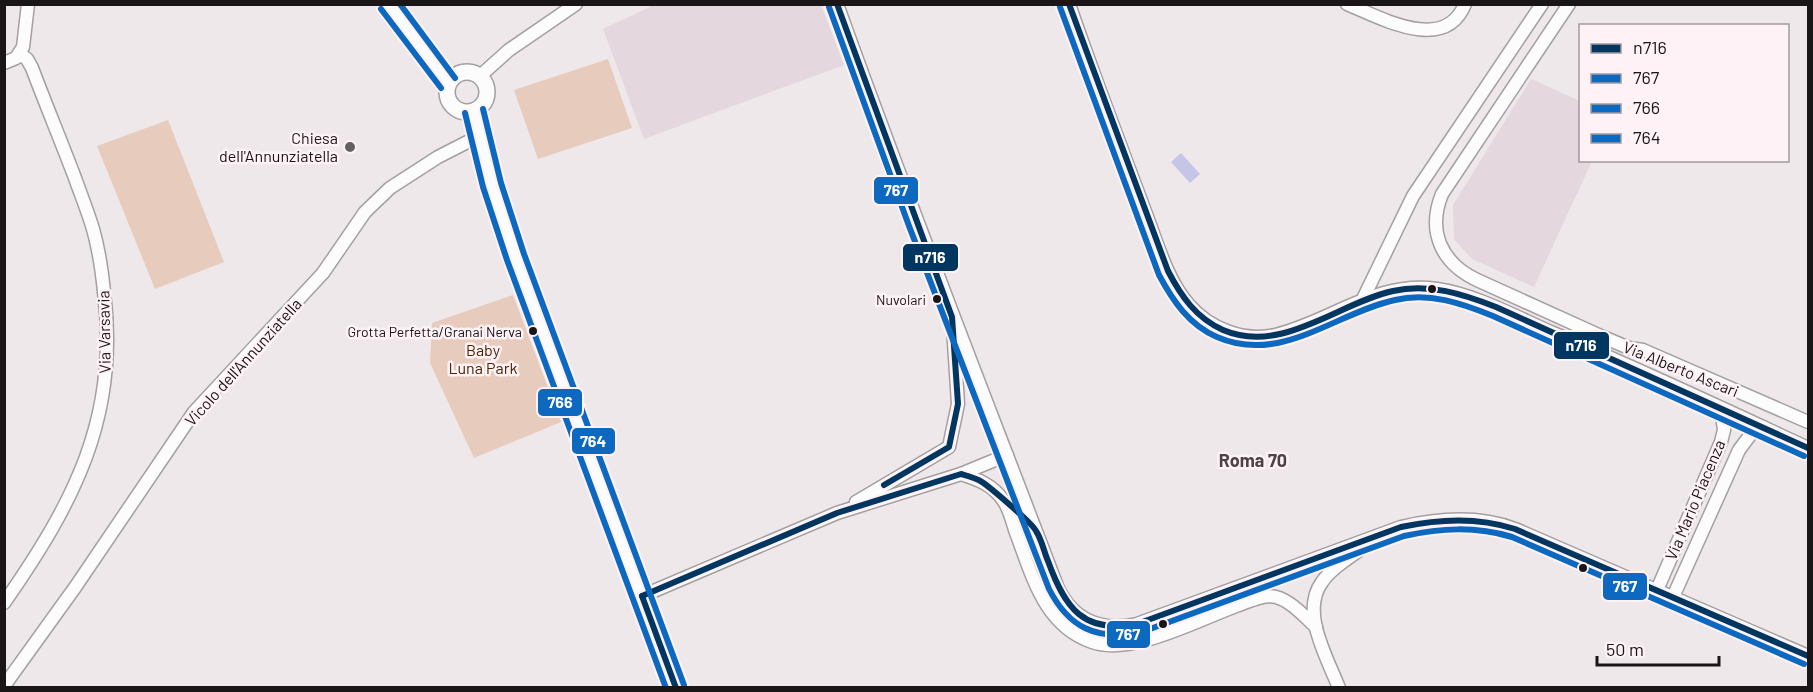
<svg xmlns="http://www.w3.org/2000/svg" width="1813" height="692" viewBox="0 0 1813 692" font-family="Barlow,sans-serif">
<rect width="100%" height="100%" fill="#eee8eb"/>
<g fill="#e4d7dd">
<path d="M 656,4 L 821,5 L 844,65 L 644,139 L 603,29 Z"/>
<path d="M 1531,79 L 1580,101 L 1580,160 L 1592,161 L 1534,287 L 1472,259 L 1454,239 L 1453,205 Z"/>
</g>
<g fill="#e7cbbd">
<path d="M 608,59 L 632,128 L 538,159 L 514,90 Z"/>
<path d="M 168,120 L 224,262 L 155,289 L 97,146 Z"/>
<path d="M 513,295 L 561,422 L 474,458 L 430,363 L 432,323 Z"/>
</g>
<path fill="#c5c5e7" d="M 1181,153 L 1200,174 L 1190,183 L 1171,162 Z"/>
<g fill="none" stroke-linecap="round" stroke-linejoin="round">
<g stroke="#a49fa1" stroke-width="15">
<g id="minor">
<path d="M 837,4 C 907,199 983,392 1057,586 C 1072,620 1101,632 1137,624 L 1401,527 C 1439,518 1478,515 1515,529 L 1808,656"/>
<path d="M 1069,4 C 1092,72 1118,139 1143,206 C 1156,239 1166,279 1189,305 C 1210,329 1244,342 1275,335 C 1330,322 1377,280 1437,289 C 1477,295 1516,317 1553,333 C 1639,369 1724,409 1808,448"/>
<path d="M 1347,4 C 1381,18 1445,54 1465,4"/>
<path d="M 1569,4 L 1442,194 C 1427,231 1441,263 1477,280 L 1603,337 L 1629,348 L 1643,350 L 1808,422"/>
<path d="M 4,63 L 16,58 L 23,47 L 28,4"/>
<path d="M 480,76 L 509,50 L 576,4"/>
<path d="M 1362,301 L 1413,196 L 1542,4"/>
<path d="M 961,474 C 977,479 993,485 1003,500 C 1009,508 1012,520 1015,530 C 1032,574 1043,625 1092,642 C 1131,656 1198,620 1236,606 C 1248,602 1263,594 1276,597 C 1291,601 1304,616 1316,627"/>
<path d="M 856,502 L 949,447 L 958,404 L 953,327"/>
<path d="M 1657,590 L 1721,442 L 1724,430 L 1721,408"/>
<path d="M 642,596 L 837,513 L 961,474 L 1007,455"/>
<path d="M 1673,597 L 1739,450 L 1751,434 L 1763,427"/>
<path d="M 4,603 C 73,504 120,417 104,292 C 102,271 99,250 93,229 C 88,212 81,195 75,178 C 61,141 46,105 32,68 L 27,59 L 20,54"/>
<path d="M 4,686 L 76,586 L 194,412 L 323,273 L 365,212 L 390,188 L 438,157 L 479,136"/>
<path d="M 1339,688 C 1327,657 1300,612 1322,582 C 1333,566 1354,555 1369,543"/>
</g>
</g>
<g stroke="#a49fa1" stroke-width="18">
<g id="tertiary">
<path d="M 388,4 L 448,83"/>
<circle cx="467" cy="92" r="20"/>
<path d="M 474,111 L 492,185 L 516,257 L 676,688"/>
</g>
</g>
<use href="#minor" stroke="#fcfcfc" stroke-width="12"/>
<use href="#tertiary" stroke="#fcfcfc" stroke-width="15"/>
<g stroke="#fef2f7" stroke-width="10">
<g id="bus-1">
<path d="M 837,4 L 952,317 L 958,404 L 949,447 L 884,485"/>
<path d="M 1069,4 L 1168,271 C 1181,296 1196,318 1223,330 C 1282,355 1338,303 1393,291 C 1429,283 1463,294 1496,307 L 1808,448"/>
<path d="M 642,596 L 837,513 L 961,474 C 968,476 976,478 982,482 C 991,488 1032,523 1036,531 C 1042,540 1044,552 1048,561 C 1065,608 1083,634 1137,624 L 1401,527 C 1440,519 1477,517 1515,529 L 1808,656"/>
<path d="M 642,596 L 676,688"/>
</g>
</g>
<g stroke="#fef2f7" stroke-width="10">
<g id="bus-2">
<path d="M 829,7 L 909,226 L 1049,589 C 1069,628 1096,640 1139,633 L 1404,536 C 1441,528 1475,526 1512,537 L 1804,664"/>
<path d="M 1060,7 L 1159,275 C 1173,301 1189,325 1217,337 C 1281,365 1335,313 1395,300 C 1429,292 1461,303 1493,316 L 1804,456"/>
</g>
</g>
<g stroke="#fef2f7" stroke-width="10">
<g id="bus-3">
<path d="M 381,9 L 441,88"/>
<path d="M 465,113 L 483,187 L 507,260 L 666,688"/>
</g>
</g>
<g stroke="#fef2f7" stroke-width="10">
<g id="bus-4">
<path d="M 400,4 L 455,78"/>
<path d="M 483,109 L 501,183 L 524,254 L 684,685"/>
</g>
</g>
<use href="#bus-1" stroke="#00365f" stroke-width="6"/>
<use href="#bus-2" stroke="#0c69bf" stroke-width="6"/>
<use href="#bus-3" stroke="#0c69bf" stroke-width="6"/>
<use href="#bus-4" stroke="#0c69bf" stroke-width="6"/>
</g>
<circle fill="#646061" stroke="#fef2f7" stroke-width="2" cx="350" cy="147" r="6"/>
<g fill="#1a1617" stroke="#fef2f7" stroke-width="2">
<circle cx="1432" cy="289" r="5"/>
<circle cx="937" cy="299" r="5"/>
<circle cx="533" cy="331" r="5"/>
<circle cx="1583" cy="568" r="5"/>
<circle cx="1163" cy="624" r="5"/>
</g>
<g text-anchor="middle" stroke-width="5" stroke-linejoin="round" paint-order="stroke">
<g font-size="14" fill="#1a1617" stroke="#fef2f7" text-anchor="end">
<text x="926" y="305">Nuvolari</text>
<text x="522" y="337">Grotta Perfetta/Granai Nerva</text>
</g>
<g font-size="16" fill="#1a1617" stroke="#fef2f7" text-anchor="end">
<text x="338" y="144">Chiesa<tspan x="338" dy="18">dell'Annunziatella</tspan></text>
</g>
<g font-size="16" fill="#1a1617" stroke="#fef2f7">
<text transform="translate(104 332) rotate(-91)" y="6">Via Varsavia</text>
<text transform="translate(243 362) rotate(-48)" y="6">Vicolo dell'Annunziatella</text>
<text transform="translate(1681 369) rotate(22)" y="6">Via Alberto Ascari</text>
<text transform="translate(1695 500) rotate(-67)" y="6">Via Mario Piacenza</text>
</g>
<g font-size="16" fill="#4d2300" stroke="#fef2f7">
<text x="483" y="356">Baby<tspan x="483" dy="18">Luna Park</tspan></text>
</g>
<g font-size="18" font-weight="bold" fill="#4c4347" stroke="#fef2f7">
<text x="1253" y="467">Roma 70</text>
</g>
</g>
<g stroke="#fef2f7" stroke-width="2">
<rect x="873" y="176" width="46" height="29" rx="6" fill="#0c69bf"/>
<rect x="902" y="243" width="57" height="29" rx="6" fill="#00365f"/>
<rect x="1553" y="331" width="57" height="29" rx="6" fill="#00365f"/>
<rect x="537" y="388" width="46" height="29" rx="6" fill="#0c69bf"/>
<rect x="571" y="427" width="45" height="28" rx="6" fill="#0c69bf"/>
<rect x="1602" y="572" width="46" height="29" rx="6" fill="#0c69bf"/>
<rect x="1106" y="620" width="45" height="29" rx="6" fill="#0c69bf"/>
</g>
<g font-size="16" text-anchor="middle" font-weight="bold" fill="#fff">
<text x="896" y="196">767</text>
<text x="930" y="263">n716</text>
<text x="1581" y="351">n716</text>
<text x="560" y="408">766</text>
<text x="593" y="447">764</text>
<text x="1625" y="592">767</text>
<text x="1128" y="640">767</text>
</g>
<rect width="1813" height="692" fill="none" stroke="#1a1617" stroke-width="12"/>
<rect x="1579" y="24" width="210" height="138" fill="#fef2f7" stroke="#a39a9d" stroke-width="1.5"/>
<rect x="1591" y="44" width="30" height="9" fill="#00365f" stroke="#a39a9d" stroke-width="1.5"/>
<text x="1633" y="54" font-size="18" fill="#1a1617">n716</text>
<rect x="1591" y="74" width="30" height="9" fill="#0c69bf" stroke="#a39a9d" stroke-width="1.5"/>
<text x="1633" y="84" font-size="18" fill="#1a1617">767</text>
<rect x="1591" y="104" width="30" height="9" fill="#0c69bf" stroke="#a39a9d" stroke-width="1.5"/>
<text x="1633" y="114" font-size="18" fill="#1a1617">766</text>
<rect x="1591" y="134" width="30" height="9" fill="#0c69bf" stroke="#a39a9d" stroke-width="1.5"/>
<text x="1633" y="144" font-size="18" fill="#1a1617">764</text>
<path d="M1597 656v9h122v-9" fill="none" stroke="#1a1617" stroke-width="3"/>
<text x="1606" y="656" font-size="18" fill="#1a1617" stroke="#fef2f7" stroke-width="4.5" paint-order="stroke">50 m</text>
</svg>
